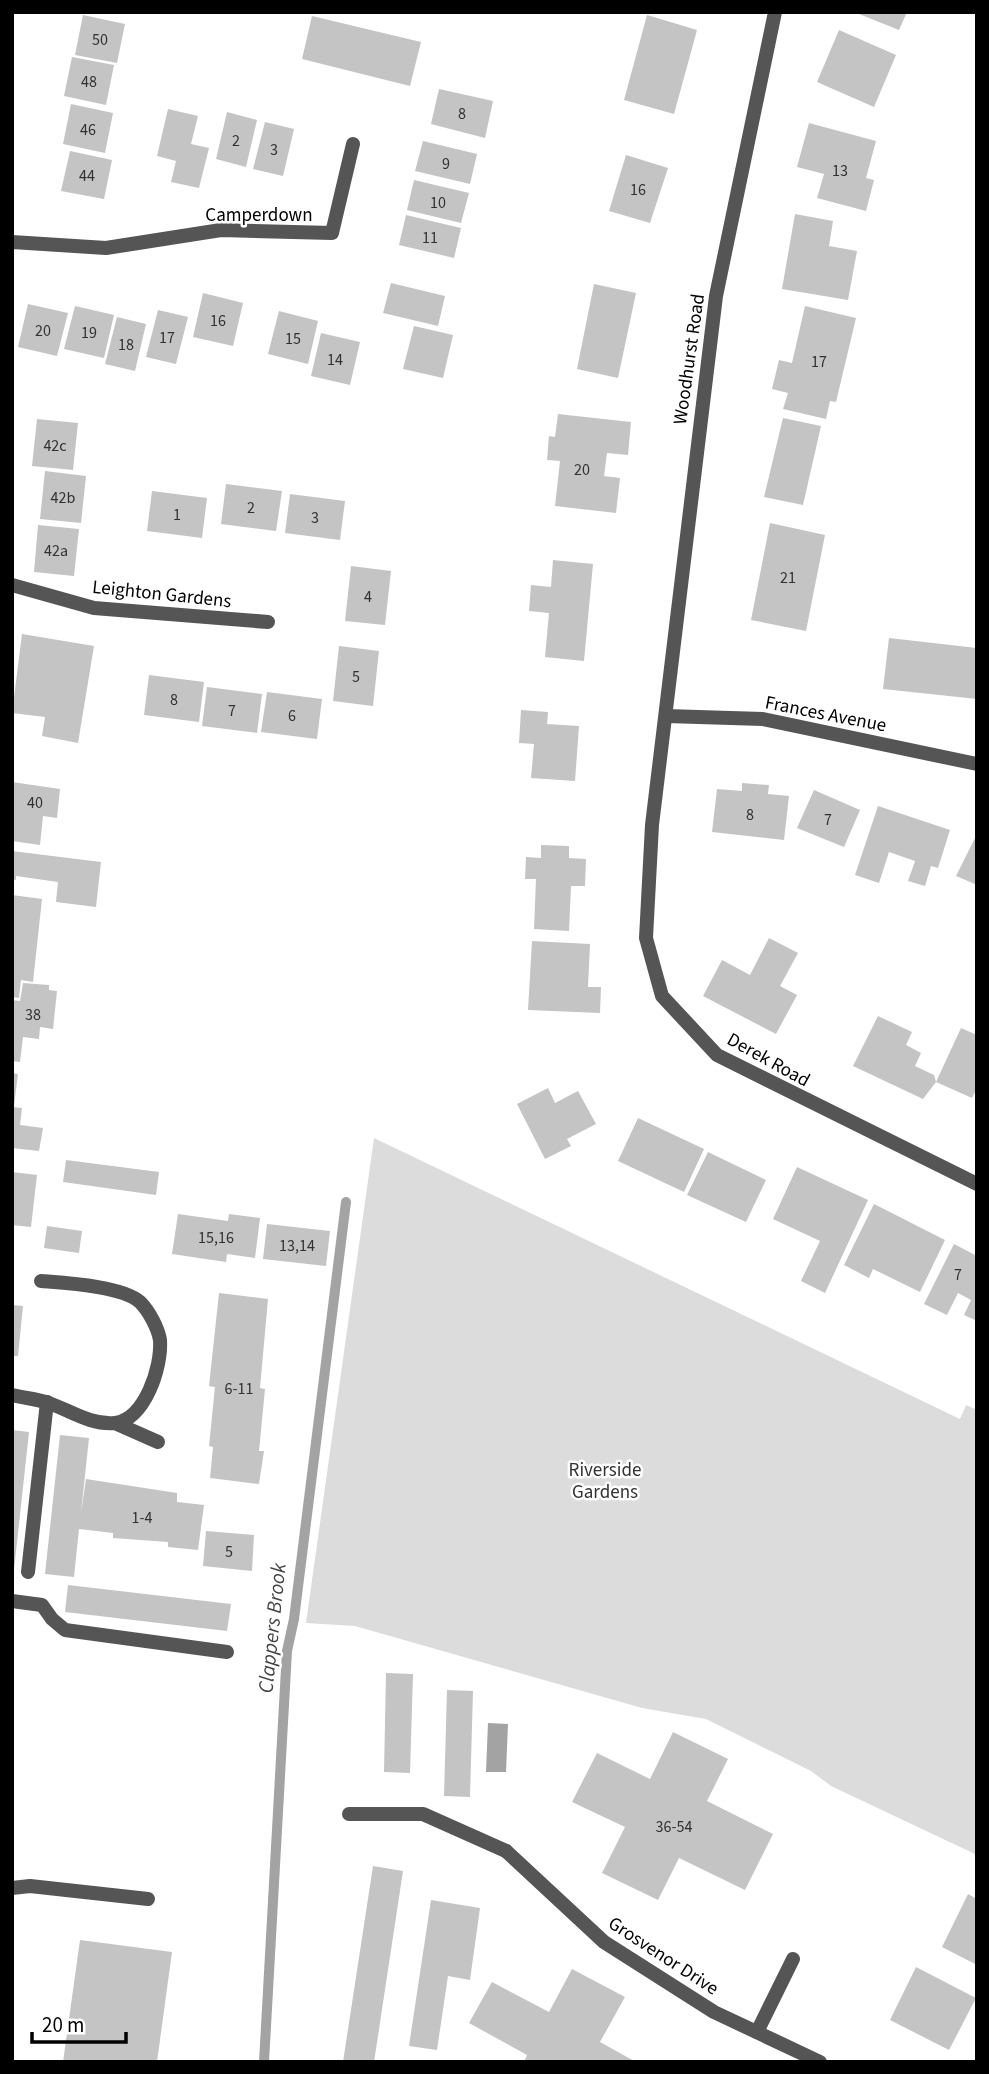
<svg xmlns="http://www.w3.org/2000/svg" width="989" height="2074" viewBox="0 0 989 2074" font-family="'Source Sans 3',sans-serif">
<rect width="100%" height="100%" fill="#fff"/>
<path fill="#dcdcdc" d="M 374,1138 L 960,1419 L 966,1405 L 977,1410 L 977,1855 L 831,1786 L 811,1771 L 706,1719 L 642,1708 L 355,1626 L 306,1623 Z"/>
<path fill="#a3a3a3" d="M 488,1723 L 508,1724 L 506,1772 L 486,1772 Z"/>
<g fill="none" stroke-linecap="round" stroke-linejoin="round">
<path stroke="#a3a3a3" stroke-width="10" d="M 264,2062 L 287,1651 L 294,1619 L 346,1202"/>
</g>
<g fill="#c4c4c4">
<path d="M 854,12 L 907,12 L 899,30 Z"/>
<path d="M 83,15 L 125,24 L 117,63 L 75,55 Z"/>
<path d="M 647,15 L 697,30 L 674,114 L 624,100 Z"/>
<path d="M 312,16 L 421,42 L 410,86 L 302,59 Z"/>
<path d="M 839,30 L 896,55 L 874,107 L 817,82 Z"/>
<path d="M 72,57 L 114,65 L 106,105 L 64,96 Z"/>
<path d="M 439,89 L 493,101 L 485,138 L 431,124 Z"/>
<path d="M 71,104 L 113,113 L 105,153 L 63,144 Z"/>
<path d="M 168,109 L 198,116 L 191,144 L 209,148 L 199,188 L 171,182 L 176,161 L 157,156 Z"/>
<path d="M 227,112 L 257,120 L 246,167 L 216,159 Z"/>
<path d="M 265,122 L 294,129 L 283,176 L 253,169 Z"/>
<path d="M 809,123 L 876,141 L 866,178 L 874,180 L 866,211 L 817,198 L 824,174 L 797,167 Z"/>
<path d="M 423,141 L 477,154 L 470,184 L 415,171 Z"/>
<path d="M 70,151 L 112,160 L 104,199 L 61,191 Z"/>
<path d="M 626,155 L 668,168 L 650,223 L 609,211 Z"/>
<path d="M 414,180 L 469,193 L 461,223 L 407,210 Z"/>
<path d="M 795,214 L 833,221 L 829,246 L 857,251 L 848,300 L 782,289 Z"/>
<path d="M 406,215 L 461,228 L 454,258 L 399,245 Z"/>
<path d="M 391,283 L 445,296 L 438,326 L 383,313 Z"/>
<path d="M 594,284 L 636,293 L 618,378 L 577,369 Z"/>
<path d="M 203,293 L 243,303 L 233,346 L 193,337 Z"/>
<path d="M 28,304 L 68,313 L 57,356 L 18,347 Z"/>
<path d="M 75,306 L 114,315 L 104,358 L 64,349 Z"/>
<path d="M 805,306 L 856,318 L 836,402 L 830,401 L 826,419 L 783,409 L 788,393 L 772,389 L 779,360 L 792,363 Z"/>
<path d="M 158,310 L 188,317 L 176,364 L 146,357 Z"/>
<path d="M 279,311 L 318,321 L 308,364 L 268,354 Z"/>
<path d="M 117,317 L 146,324 L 135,371 L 105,364 Z"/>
<path d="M 414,326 L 453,335 L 443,378 L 403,369 Z"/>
<path d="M 321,333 L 360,342 L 350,385 L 311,376 Z"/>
<path d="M 558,414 L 631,422 L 628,455 L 607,453 L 604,476 L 620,478 L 616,513 L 555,506 L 560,461 L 547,460 L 549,436 L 555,437 Z"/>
<path d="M 783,418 L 821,426 L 803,505 L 764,497 Z"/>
<path d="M 37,419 L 78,423 L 73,470 L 32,466 Z"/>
<path d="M 45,471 L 86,476 L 81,523 L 40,519 Z"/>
<path d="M 226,484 L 282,491 L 276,531 L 221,524 Z"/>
<path d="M 152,491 L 207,498 L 202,538 L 147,531 Z"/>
<path d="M 290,494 L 345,501 L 340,540 L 285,533 Z"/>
<path d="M 770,523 L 825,535 L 806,631 L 751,620 Z"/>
<path d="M 38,525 L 79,529 L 74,576 L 34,572 Z"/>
<path d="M 553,560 L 593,564 L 584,661 L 545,657 L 549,613 L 529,611 L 531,585 L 551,587 Z"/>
<path d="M 351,566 L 391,571 L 385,625 L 345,621 Z"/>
<path d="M 22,634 L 94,646 L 78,743 L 42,736 L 45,717 L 12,713 Z"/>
<path d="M 889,638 L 977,648 L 977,699 L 883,689 Z"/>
<path d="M 339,646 L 379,651 L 373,706 L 333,701 Z"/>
<path d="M 149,675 L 204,682 L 199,722 L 144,715 Z"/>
<path d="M 207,687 L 262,694 L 257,733 L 202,726 Z"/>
<path d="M 267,692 L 322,699 L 317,739 L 261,732 Z"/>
<path d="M 521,710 L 548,712 L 547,724 L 579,726 L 575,781 L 531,778 L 534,744 L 519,743 Z"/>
<path d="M 12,782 L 60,789 L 57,818 L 43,816 L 40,845 L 12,841 Z"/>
<path d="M 742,783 L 769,785 L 768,794 L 789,796 L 784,840 L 712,832 L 717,789 L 742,791 Z"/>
<path d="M 814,790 L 860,810 L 844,847 L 797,828 Z"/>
<path d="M 878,806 L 950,830 L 938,868 L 931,866 L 925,886 L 908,881 L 915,861 L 889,852 L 879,883 L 855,875 Z"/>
<path d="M 977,834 L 977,885 L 956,876 Z"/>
<path d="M 541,845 L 569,846 L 569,858 L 586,859 L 585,886 L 571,886 L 569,931 L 534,929 L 536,879 L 525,879 L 526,857 L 541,858 Z"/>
<path d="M 12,851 L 101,862 L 96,907 L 56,902 L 58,882 L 16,876 L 16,880 L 12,879 Z"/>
<path d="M 12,895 L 42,899 L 33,982 L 21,980 L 19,998 L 12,997 Z"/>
<path d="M 769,938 L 798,953 L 780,986 L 797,995 L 776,1034 L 703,996 L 722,960 L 750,975 Z"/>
<path d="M 532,941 L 590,944 L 588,987 L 601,987 L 600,1013 L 528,1010 Z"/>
<path d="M 23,983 L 49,985 L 49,990 L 57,991 L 53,1029 L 40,1027 L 39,1039 L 23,1037 L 20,1062 L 12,1061 L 12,1000 L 20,1001 Z"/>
<path d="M 878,1016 L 912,1032 L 906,1045 L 921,1053 L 915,1066 L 934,1075 L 936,1082 L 961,1028 L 977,1035 L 977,1088 L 972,1098 L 936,1082 L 923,1099 L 853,1066 Z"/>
<path d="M 12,1073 L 18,1074 L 14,1106 L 12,1106 Z"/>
<path d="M 548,1088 L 555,1103 L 578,1091 L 596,1124 L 567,1139 L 571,1146 L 545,1159 L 517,1104 Z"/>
<path d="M 12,1107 L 22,1108 L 20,1125 L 43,1128 L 39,1151 L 12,1148 Z"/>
<path d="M 638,1118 L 704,1149 L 684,1192 L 618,1161 Z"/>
<path d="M 708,1152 L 766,1180 L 746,1222 L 687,1195 Z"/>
<path d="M 66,1160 L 159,1172 L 156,1195 L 63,1182 Z"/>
<path d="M 797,1167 L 868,1200 L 825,1293 L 801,1281 L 820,1241 L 773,1219 Z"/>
<path d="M 12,1172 L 37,1175 L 31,1227 L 12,1225 Z"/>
<path d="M 874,1204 L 945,1240 L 920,1292 L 873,1269 L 869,1278 L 844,1265 Z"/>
<path d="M 178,1214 L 228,1221 L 229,1214 L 260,1218 L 255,1258 L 227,1254 L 226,1262 L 172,1254 Z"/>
<path d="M 267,1224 L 330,1231 L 326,1266 L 263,1259 Z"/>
<path d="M 47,1226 L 82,1231 L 79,1253 L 44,1248 Z"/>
<path d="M 954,1244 L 977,1256 L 977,1321 L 964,1315 L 971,1300 L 958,1293 L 947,1315 L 924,1304 Z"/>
<path d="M 219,1293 L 268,1299 L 260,1388 L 265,1389 L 259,1451 L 264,1451 L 259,1484 L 210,1478 L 213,1447 L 209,1446 L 215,1387 L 209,1386 Z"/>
<path d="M 12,1305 L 23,1306 L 18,1356 L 12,1356 Z"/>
<path d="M 12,1430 L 29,1432 L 14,1570 L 12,1570 Z"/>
<path d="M 60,1435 L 89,1438 L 81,1513 L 86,1479 L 177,1493 L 177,1502 L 204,1505 L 198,1550 L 168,1547 L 168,1542 L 113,1538 L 113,1533 L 79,1529 L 74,1577 L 45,1574 Z"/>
<path d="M 206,1531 L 254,1535 L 252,1571 L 203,1566 Z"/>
<path d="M 68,1585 L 231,1604 L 227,1631 L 65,1612 Z"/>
<path d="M 386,1673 L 413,1674 L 410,1773 L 384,1772 Z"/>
<path d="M 447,1690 L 473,1691 L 470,1797 L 444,1796 Z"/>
<path d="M 673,1732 L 728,1759 L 707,1801 L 773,1834 L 745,1890 L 679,1858 L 658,1900 L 602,1873 L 625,1827 L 572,1802 L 597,1753 L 650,1779 Z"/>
<path d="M 373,1866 L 403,1871 L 374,2062 L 343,2062 Z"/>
<path d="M 968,1894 L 977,1899 L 977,1965 L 942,1947 Z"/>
<path d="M 431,1900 L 480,1908 L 470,1980 L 448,1976 L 437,2050 L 409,2046 Z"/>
<path d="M 80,1940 L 172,1952 L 157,2062 L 63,2062 Z"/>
<path d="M 916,1967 L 976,1998 L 949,2050 L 890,2020 Z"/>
<path d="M 572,1969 L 625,1997 L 600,2042 L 636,2062 L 524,2062 L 527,2055 L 469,2023 L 492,1982 L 549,2012 Z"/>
</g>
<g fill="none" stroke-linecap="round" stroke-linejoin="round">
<g stroke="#555" stroke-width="14">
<path d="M 28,1572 L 47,1402"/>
<path d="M 12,1601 L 42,1605 L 52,1619 L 65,1630 L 227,1652"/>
<path d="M 349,1814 L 423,1814 L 506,1851"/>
<path d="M 12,1888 L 30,1886 L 148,1899"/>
<path d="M 757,2032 L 793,1959"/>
</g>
<g stroke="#555" stroke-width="14">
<path d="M 775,12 L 716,296 L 652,825 L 646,938 L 662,996 L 717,1055 L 977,1184"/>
<path d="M 12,242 L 106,248 L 221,230 L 332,233 L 353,144"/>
<path d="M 12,585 L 94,608 L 268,622"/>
<path d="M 666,716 L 763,719 L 977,764"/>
<path d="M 12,1395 C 24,1398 37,1399 49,1403 C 71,1411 90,1425 115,1423 C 145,1419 162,1367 160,1340 C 158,1328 149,1311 140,1302 C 122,1286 65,1283 41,1281"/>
<path d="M 115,1423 L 158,1442"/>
<path d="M 506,1851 L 604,1942 L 714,2012 L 820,2062"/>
</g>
</g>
<g text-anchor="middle" stroke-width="5" stroke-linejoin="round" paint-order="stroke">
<g font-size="16" fill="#313131">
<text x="100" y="45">50</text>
<text x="89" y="87">48</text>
<text x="462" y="119">8</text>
<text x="88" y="135">46</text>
<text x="236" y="146">2</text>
<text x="274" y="155">3</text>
<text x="446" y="169">9</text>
<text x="840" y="176">13</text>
<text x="87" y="181">44</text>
<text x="638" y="195">16</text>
<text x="438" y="208">10</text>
<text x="430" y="243">11</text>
<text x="218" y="326">16</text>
<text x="43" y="336">20</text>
<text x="89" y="338">19</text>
<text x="167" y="343">17</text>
<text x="293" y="344">15</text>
<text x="126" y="350">18</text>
<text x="335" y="365">14</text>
<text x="819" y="367">17</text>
<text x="55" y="451">42c</text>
<text x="582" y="475">20</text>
<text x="63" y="503">42b</text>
<text x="251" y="513">2</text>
<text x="177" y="520">1</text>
<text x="315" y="523">3</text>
<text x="56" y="556">42a</text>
<text x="788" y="583">21</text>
<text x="368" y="602">4</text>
<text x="356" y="682">5</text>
<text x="174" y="705">8</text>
<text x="232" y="716">7</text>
<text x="292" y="721">6</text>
<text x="35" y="808">40</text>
<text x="750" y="820">8</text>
<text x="828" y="825">7</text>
<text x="33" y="1020">38</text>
<text x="216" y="1243">15,16</text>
<text x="297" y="1251">13,14</text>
<text x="958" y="1280">7</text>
<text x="239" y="1394">6-11</text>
<text x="142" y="1523">1-4</text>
<text x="229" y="1557">5</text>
<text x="674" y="1832">36-54</text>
</g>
<g font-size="19" fill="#000" stroke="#fff">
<text x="259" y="221">Camperdown</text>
<text transform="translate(688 359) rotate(-82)" y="7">Woodhurst Road</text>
<text transform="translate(162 593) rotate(6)" y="7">Leighton Gardens</text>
<text transform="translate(826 713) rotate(11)" y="7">Frances Avenue</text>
<text transform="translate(769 1059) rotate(29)" y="7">Derek Road</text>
<text transform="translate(664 1955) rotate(33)" y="7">Grosvenor Drive</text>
</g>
<g font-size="19" fill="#333" stroke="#fff">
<text x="605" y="1476">Riverside<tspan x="605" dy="22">Gardens</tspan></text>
</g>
<g font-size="21" font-style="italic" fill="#444" stroke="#fff">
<text transform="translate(272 1628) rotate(-84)" y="7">Clappers Brook</text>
</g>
</g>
<rect width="989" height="2074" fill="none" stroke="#000000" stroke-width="28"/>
<path d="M32 2032v10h94v-10" fill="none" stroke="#000000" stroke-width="3.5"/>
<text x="42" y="2032" font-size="21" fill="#000000" stroke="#ffffff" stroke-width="5" paint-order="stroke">20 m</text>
</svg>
